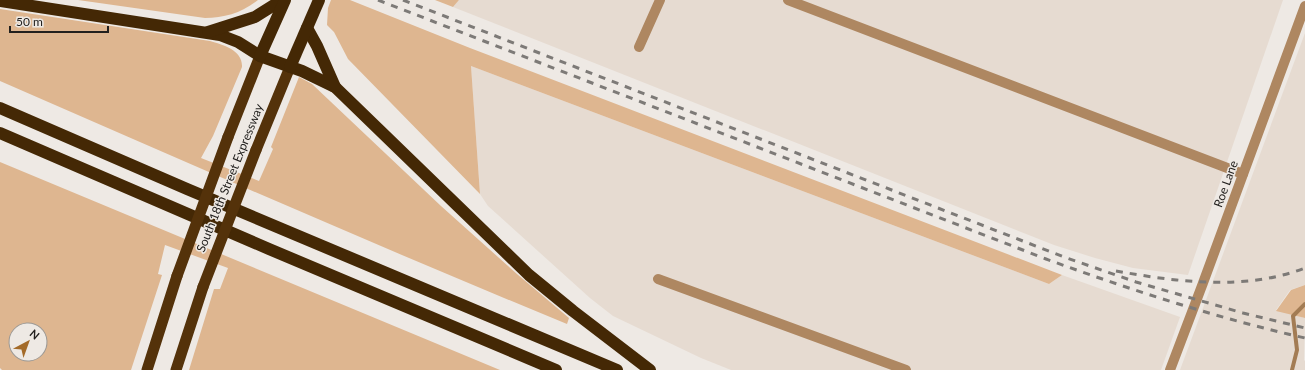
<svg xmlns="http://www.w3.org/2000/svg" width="1305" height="370" viewBox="0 0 1305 370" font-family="Lato,sans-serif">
<rect width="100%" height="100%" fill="#eee9e4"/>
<g fill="#e6dbd1">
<path d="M 459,0 L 1283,0 L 1188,275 L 1133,268 L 1095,258 L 1054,245 L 453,7 Z"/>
<path d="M 1305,33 L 1305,285 L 1290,290 L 1276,310 L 1305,318 L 1304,360 L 1305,361 L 1305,370 L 1180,370 Z"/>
<path d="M 471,66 L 1049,284 L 1062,275 L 1180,317 L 1161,370 L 731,370 L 701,358 L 613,316 L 590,298 L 488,206 L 480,194 Z"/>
</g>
<g fill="#deb690" fill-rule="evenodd">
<path d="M 78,0 L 258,0 C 242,13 224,18 205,18 Z"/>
<path d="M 331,0 L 350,0 L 470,48 L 1062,275 L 1049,284 L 471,66 L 480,194 L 348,59 L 334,32 L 327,25 L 328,8 Z"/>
<path d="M 435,0 L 459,0 L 453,7 Z"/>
<path d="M 0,9 L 210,41 C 223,45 243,50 242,67 L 213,136 L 201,158 L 259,181 L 273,149 L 271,147 L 299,77 L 312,84 L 441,206 L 517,274 L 569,318 L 567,324 C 377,246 188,163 0,81 Z"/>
<path d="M 0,162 L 500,370 L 189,370 L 214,289 L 220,289 L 228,268 L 165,245 L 158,274 L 162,275 L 131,370 L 2,370 L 0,368 ZM 16,330 L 40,330 L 40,354 L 16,354 Z"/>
<path d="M 1305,285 L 1305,318 L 1276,311 L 1291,290 Z"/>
</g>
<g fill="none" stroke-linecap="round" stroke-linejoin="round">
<path stroke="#a37c54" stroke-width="4" d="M 1292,370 L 1297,350 L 1293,316 L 1305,304"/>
<g stroke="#ae8761" stroke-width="10">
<path d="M 788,0 L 1243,174"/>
<path d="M 639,47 L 660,0"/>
<path d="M 658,279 L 906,370"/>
</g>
<path stroke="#ae8761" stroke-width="10" d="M 1170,370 L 1203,283 L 1305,6"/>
<g stroke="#54320a" stroke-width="11">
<path d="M 228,137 L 260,56"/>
<path d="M 256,150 L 290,67"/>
<path d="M 147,370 L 177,276"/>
<path d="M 176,370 L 203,287"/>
</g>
<g stroke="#442805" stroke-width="12">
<path d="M 0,1 L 220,35 L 238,42 L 260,56 L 302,71 L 335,87 L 529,275 L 573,311 L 650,370"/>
<path d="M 307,28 L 317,46 L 335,87"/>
<path d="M 208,32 L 255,17 L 282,0"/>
<path d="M 260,56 L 285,0"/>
<path d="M 290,67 L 319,0"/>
<path d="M 0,108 L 187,189 L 617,370"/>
<path d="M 0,133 L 269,249 L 556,370"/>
</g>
<g stroke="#7d7a77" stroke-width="3" stroke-dasharray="7 7" stroke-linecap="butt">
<path d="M 378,0 L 1046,259 C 1131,290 1217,318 1305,338"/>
<path d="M 403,0 L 1064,257 L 1136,282 L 1243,313 L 1305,328"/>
<path d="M 1116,271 C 1178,282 1245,291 1305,268"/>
</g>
<g stroke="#54320a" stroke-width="11">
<path d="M 177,276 L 228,137"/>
<path d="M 203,287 L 256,150"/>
</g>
</g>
<g text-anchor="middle" stroke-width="3" stroke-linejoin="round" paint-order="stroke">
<g font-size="12" fill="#22201e" stroke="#eee9e4">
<text transform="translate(230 178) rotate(-68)" y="4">South 18th Street Expressway</text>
<text transform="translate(1226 184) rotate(-70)" y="4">Roe Lane</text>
</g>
</g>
<g transform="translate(28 342) rotate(41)"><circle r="19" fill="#eee9e4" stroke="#9c9995"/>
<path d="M0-3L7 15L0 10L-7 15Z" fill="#a46b29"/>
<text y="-6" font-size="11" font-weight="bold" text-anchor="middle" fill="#22201e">N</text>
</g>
<path d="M10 26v6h98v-6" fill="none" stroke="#22201e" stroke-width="2"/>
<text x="16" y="26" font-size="12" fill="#22201e" stroke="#eee9e4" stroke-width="3" paint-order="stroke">50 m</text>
</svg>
